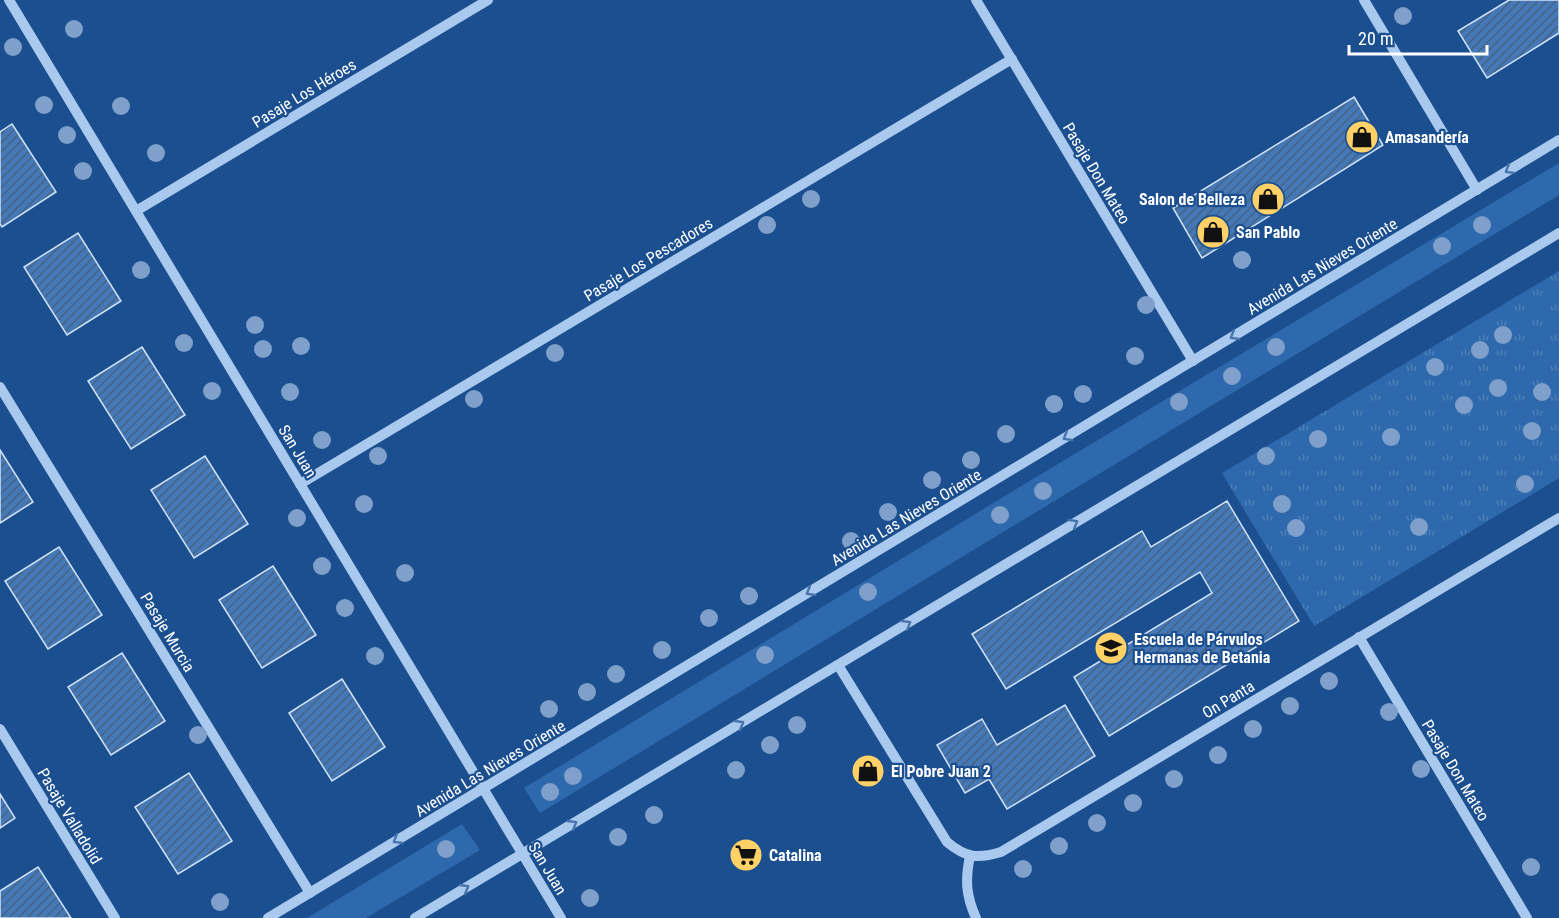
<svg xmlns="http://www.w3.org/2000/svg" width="1559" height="918" viewBox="0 0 1559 918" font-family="'Roboto Condensed',sans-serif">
<defs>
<pattern id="park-tufts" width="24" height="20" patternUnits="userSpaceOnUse" patternTransform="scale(1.5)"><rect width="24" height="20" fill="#2e69ad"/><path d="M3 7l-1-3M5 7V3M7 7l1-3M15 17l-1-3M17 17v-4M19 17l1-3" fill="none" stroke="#4d80b9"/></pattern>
<pattern id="building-hatch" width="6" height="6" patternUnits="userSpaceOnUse" patternTransform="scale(1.5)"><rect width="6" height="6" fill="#4478b7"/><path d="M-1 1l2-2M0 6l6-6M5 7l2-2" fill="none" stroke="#486282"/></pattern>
</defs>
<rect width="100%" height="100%" fill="#1b4f8f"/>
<g fill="#2e69ad">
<path d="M 1559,163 L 1559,195 L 540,813 L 524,788 L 1023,485 Z"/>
<path d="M 462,824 L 480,850 L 366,918 L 307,918 Z"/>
</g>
<path fill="url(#park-tufts)" d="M 1559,271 L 1559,478 L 1314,626 L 1222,473 Z"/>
<g fill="url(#building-hatch)" stroke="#cfe3fa" stroke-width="1.5">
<path d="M 1509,0 L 1559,0 L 1559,33 L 1487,78 L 1458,31 Z"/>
<path d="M 1354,97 L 1383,145 L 1202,258 L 1173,208 Z"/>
<path d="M 12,124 L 56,192 L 2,227 L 0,224 L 0,132 Z"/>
<path d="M 78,233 L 121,301 L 67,335 L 24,267 Z"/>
<path d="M 142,347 L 185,415 L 131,449 L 88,381 Z"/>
<path d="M 0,450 L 33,502 L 0,523 Z"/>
<path d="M 205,456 L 248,524 L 194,558 L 151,490 Z"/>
<path d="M 1227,501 L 1299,621 L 1109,736 L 1074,677 L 1212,593 L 1200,572 L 1006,689 L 972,634 L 1142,531 L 1151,547 Z"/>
<path d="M 59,547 L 102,615 L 48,649 L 5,581 Z"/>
<path d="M 273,566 L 316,635 L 262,668 L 219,600 Z"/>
<path d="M 122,653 L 165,721 L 111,755 L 68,687 Z"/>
<path d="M 342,679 L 385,747 L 332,781 L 289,713 Z"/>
<path d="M 1065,705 L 1095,756 L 1007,809 L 989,779 L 965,793 L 937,745 L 982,719 L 997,745 Z"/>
<path d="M 189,773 L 232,841 L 178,874 L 135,807 Z"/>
<path d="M 0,794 L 15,818 L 0,828 Z"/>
<path d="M 38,867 L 71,918 L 0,918 L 0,891 Z"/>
</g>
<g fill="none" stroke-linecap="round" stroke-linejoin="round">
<g stroke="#a9c9ee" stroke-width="10">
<path d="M 9,0 L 561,918"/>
<path d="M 976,0 L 1193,361"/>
<path d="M 1364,0 L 1477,190"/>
<path d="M 136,211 L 488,0"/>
<path d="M 0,387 L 310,893"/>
<path d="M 300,484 L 1012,59"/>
<path d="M 1359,637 L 1527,918"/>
<path d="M 838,665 L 947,842 C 966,858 978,859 1001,852 L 1559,518"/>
<path d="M 0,729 L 115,918"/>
<path d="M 970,856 C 965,880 966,896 976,918"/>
<path d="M 268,918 L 1559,140"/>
<path d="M 415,918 L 1559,233"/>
</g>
</g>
<g fill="#7ea0ca">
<circle cx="1403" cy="16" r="9"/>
<circle cx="74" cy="29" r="9"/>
<circle cx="13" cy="47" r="9"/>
<circle cx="44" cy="105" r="9"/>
<circle cx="121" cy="106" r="9"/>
<circle cx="67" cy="135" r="9"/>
<circle cx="156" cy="153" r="9"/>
<circle cx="83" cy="171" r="9"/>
<circle cx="811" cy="199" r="9"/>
<circle cx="767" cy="225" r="9"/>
<circle cx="1482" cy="225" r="9"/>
<circle cx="1442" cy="246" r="9"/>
<circle cx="1242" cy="260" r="9"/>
<circle cx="141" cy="270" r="9"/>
<circle cx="1146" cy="305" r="9"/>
<circle cx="255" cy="325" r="9"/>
<circle cx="1503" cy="335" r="9"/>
<circle cx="184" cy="343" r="9"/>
<circle cx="301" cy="346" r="9"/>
<circle cx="1276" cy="347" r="9"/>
<circle cx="263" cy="349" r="9"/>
<circle cx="1480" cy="350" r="9"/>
<circle cx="555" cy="353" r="9"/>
<circle cx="1135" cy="356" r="9"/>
<circle cx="1435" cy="367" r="9"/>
<circle cx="1232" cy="376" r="9"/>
<circle cx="1498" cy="388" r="9"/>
<circle cx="212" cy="391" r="9"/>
<circle cx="290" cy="392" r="9"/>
<circle cx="1542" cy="392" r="9"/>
<circle cx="1083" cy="394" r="9"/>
<circle cx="474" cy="399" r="9"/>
<circle cx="1179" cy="402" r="9"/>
<circle cx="1054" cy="404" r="9"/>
<circle cx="1464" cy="405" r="9"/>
<circle cx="1532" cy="431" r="9"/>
<circle cx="1006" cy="434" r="9"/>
<circle cx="1391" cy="437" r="9"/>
<circle cx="1318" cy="439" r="9"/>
<circle cx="322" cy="440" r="9"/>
<circle cx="378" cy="456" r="9"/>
<circle cx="1266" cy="456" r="9"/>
<circle cx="971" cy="460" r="9"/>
<circle cx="932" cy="480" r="9"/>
<circle cx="1525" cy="484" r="9"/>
<circle cx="1043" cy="491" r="9"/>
<circle cx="364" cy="504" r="9"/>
<circle cx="1282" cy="504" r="9"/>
<circle cx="888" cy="512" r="9"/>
<circle cx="1000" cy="515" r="9"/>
<circle cx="297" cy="518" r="9"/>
<circle cx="1419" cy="527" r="9"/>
<circle cx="1296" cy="528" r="9"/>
<circle cx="851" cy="541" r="9"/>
<circle cx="322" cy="566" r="9"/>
<circle cx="405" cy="573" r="9"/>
<circle cx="868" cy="592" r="9"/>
<circle cx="749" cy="596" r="9"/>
<circle cx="345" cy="608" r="9"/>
<circle cx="709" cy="618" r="9"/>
<circle cx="662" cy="650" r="9"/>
<circle cx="765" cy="655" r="9"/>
<circle cx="375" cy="656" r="9"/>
<circle cx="616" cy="674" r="9"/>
<circle cx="1329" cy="681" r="9"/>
<circle cx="587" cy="692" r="9"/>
<circle cx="1290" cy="706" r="9"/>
<circle cx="549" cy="709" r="9"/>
<circle cx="1389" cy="712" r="9"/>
<circle cx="797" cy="725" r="9"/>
<circle cx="1253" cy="729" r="9"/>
<circle cx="198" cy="735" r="9"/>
<circle cx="770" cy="745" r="9"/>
<circle cx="1218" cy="755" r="9"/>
<circle cx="1421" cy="769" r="9"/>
<circle cx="736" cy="770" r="9"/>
<circle cx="573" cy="776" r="9"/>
<circle cx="1174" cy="779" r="9"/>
<circle cx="550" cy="792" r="9"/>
<circle cx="1133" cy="803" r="9"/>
<circle cx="654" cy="815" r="9"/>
<circle cx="1097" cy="823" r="9"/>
<circle cx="618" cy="837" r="9"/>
<circle cx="1059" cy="846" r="9"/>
<circle cx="446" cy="849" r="9"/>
<circle cx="1531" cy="867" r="9"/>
<circle cx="1023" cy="869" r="9"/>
<circle cx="590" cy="898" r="9"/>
<circle cx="220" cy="902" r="9"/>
</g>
<defs><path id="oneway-chevron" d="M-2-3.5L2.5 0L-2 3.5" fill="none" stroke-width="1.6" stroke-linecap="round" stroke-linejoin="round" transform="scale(1.5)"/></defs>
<g stroke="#4674ac">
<use href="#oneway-chevron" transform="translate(1509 170) rotate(149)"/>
<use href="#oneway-chevron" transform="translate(1234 336) rotate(149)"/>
<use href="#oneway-chevron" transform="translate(1067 437) rotate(149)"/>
<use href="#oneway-chevron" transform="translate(1074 523) rotate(-31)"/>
<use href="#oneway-chevron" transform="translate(810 592) rotate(149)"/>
<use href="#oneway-chevron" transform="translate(907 624) rotate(-31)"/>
<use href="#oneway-chevron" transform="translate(740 724) rotate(-31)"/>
<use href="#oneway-chevron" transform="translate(573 824) rotate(-31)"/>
<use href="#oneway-chevron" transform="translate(397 840) rotate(149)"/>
<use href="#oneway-chevron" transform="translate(465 888) rotate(-31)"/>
</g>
<defs>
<g id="shop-disc" transform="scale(1.725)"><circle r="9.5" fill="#ffd166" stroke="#1b4f8f"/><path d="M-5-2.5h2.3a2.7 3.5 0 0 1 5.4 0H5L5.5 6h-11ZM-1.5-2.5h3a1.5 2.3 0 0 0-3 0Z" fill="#111"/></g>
<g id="school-disc" transform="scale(1.725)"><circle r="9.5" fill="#ffd166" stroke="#1b4f8f"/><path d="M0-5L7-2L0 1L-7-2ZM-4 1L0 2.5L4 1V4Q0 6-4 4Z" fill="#111"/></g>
<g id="supermarket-disc" transform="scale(1.725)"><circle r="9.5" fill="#ffd166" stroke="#1b4f8f"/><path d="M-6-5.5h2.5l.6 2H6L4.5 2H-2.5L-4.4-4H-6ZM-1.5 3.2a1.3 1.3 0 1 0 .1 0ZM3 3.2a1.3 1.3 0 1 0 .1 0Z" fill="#111"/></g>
</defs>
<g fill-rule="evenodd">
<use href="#shop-disc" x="1362" y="137"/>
<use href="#shop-disc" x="1268" y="199"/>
<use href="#shop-disc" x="1213" y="232"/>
<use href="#school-disc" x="1111" y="648"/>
<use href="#shop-disc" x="868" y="771"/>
<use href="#supermarket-disc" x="746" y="855"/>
</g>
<g text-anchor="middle" stroke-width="4.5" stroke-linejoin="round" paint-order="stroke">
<g font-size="16" fill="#fff" stroke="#1b4f8f">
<text transform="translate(304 93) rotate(-31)" y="6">Pasaje Los Héroes</text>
<text transform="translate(1097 173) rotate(59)" y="6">Pasaje Don Mateo</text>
<text transform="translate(648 259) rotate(-31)" y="6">Pasaje Los Pescadores</text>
<text transform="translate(1322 266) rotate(-31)" y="6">Avenida Las Nieves Oriente</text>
<text transform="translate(298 451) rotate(59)" y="6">San Juan</text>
<text transform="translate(906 517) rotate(-31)" y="6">Avenida Las Nieves Oriente</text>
<text transform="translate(168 632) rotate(59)" y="6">Pasaje Murcia</text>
<text transform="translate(1228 699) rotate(-31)" y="6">On Panta</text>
<text transform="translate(490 768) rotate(-31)" y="6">Avenida Las Nieves Oriente</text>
<text transform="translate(1456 770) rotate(59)" y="6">Pasaje Don Mateo</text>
<text transform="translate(70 816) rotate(59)" y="6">Pasaje Valladolid</text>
<text transform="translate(548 868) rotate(59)" y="6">San Juan</text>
</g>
<g font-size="16" font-weight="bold" fill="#fff" stroke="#1b4f8f" text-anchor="start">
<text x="1385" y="143">Amasandería</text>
<text x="1245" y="205" text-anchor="end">Salon de Belleza</text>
<text x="1236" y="238">San Pablo</text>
<text x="1134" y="645">Escuela de Párvulos<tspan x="1134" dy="18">Hermanas de Betania</tspan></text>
<text x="891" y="777">El Pobre Juan 2</text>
<text x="769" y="861">Catalina</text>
</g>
</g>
<path d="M1349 45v9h138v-9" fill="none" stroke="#ffffff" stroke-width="3"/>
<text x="1358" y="45" font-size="18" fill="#ffffff" stroke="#1b4f8f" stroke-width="4.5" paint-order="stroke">20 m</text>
</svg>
